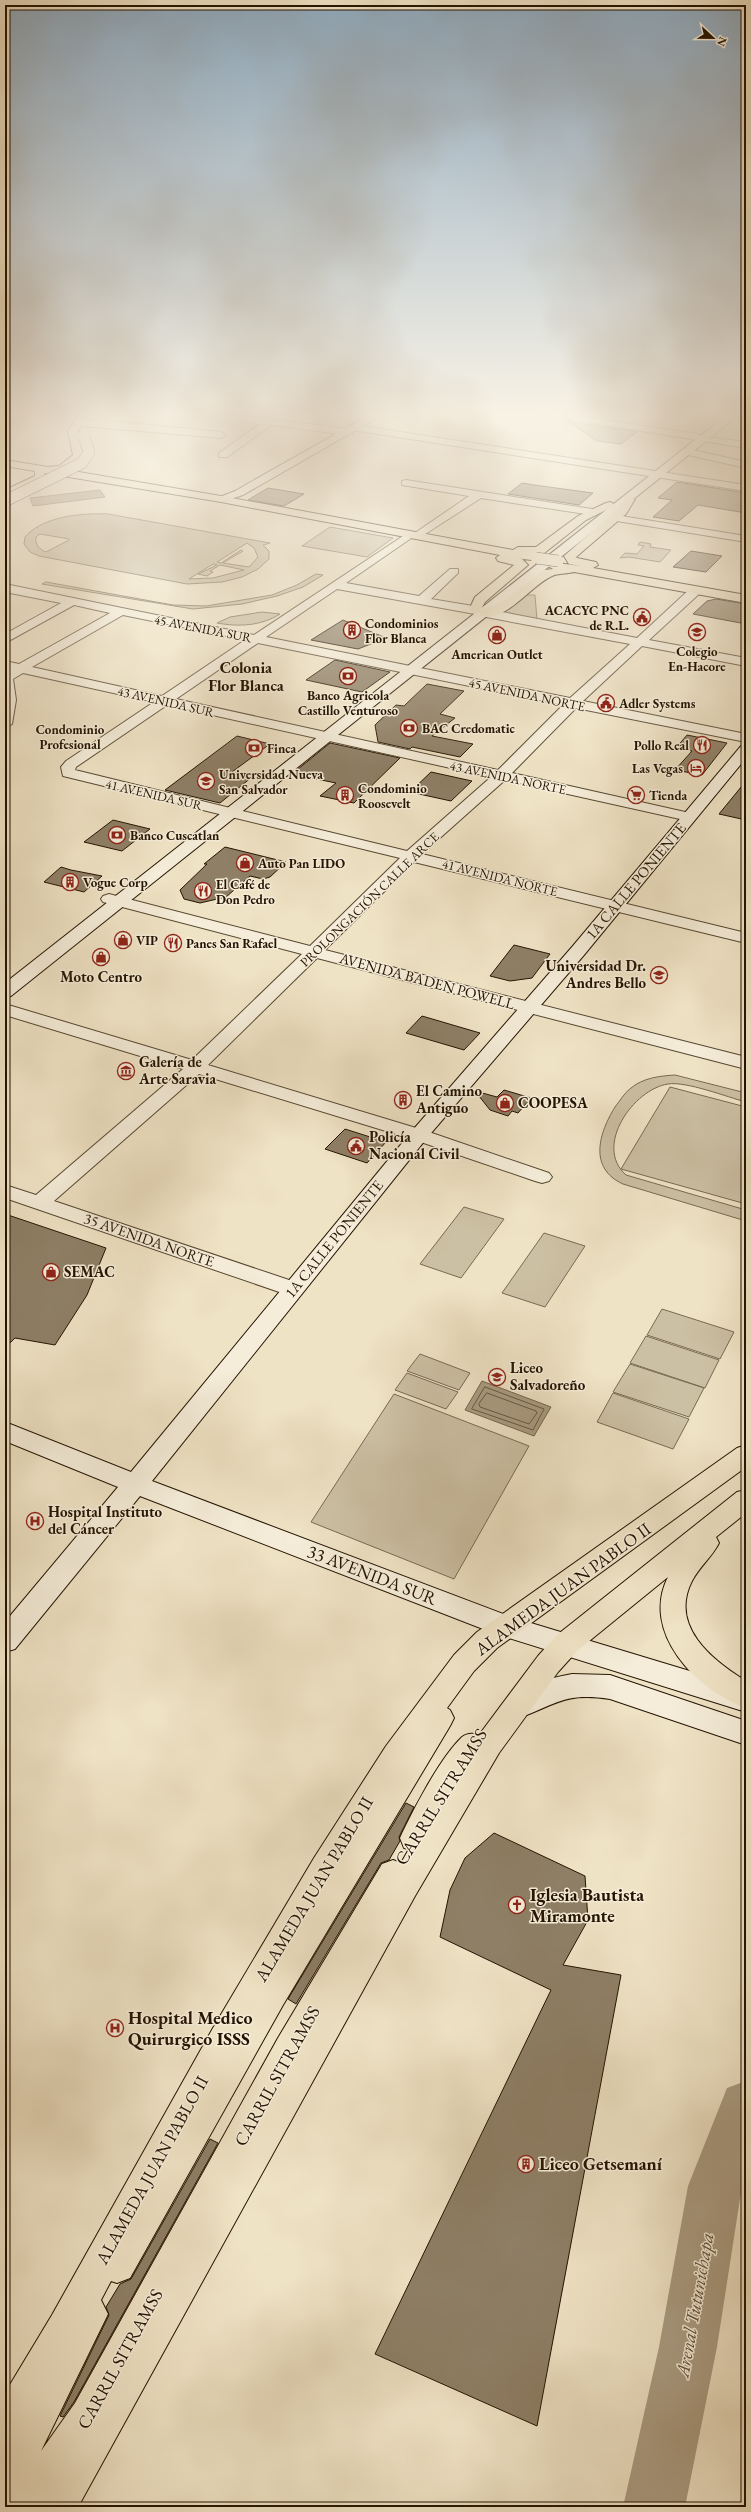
<svg xmlns="http://www.w3.org/2000/svg" width="751" height="2512" viewBox="0 0 751 2512" font-family="'EB Garamond',serif">
<rect width="100%" height="100%" fill="#efe3c5"/>
<filter id="stains"><feTurbulence type="fractalNoise" baseFrequency=".005" numOctaves="4"/><feColorMatrix values="0 0 0 0 .2 0 0 0 0 .09 0 0 0 0 .02 0 0 0 .5 -.17"/></filter>
<radialGradient id="worn" r=".72"><stop offset=".6" stop-color="#630" stop-opacity="0"/><stop offset="1" stop-color="#630" stop-opacity=".3"/></radialGradient>
<g fill="#ccc0a4" stroke="#786a52" fill-rule="evenodd">
<path d="M 108,514 L 270,543 L 263,545 L 269,551 L 269,559 L 258,569 L 242,577 L 222,582 L 187,584 L 39,556 L 30,552 L 24,544 L 25,537 C 43,516 82,513 108,514 ZM 40,534 L 69,539 L 69,540 L 46,552 C 39,549 35,545 36,537 ZM 247,543 L 254,548 L 258,557 L 249,567 L 223,563 L 243,551 L 241,550 L 221,563 L 217,562 ZM 213,564 L 217,565 L 198,574 L 207,576 L 213,572 L 210,571 L 220,565 L 244,570 L 213,578 L 189,579 Z"/>
<path d="M 330,527 L 393,538 L 367,557 L 302,546 Z"/>
<path d="M 640,542 L 651,544 L 650,547 L 671,550 L 660,562 L 629,557 L 620,558 L 625,553 L 637,554 L 644,546 L 638,545 Z"/>
<path d="M 316,574 L 323,575 L 303,587 L 277,596 L 242,604 L 193,609 L 42,584 L 46,582 L 173,605 L 206,606 L 272,595 L 297,585 Z"/>
<path d="M 521,595 L 535,595 L 537,620 L 505,612 Z"/>
<path d="M 262,612 L 280,614 C 261,626 239,627 217,623 L 230,617 Z"/>
<path d="M 675,1075 L 746,1093 L 746,1102 C 727,1097 686,1081 668,1084 C 634,1089 593,1146 626,1175 L 746,1210 L 746,1221 L 623,1184 C 588,1168 599,1133 615,1107 C 620,1101 624,1093 631,1088 C 643,1078 659,1076 675,1075 Z"/>
<path d="M 670,1087 L 746,1107 L 746,1204 L 621,1169 Z"/>
<path d="M 464,1207 L 504,1219 L 461,1278 L 420,1264 Z"/>
<path d="M 544,1233 L 585,1246 L 545,1307 L 502,1293 Z"/>
<path d="M 662,1309 L 734,1332 L 720,1359 L 647,1335 Z"/>
<path d="M 646,1336 L 719,1360 L 705,1388 L 630,1363 Z"/>
<path d="M 420,1354 L 470,1373 L 459,1390 L 407,1371 Z"/>
<path d="M 630,1364 L 704,1388 L 689,1417 L 613,1392 Z"/>
<path d="M 407,1373 L 458,1392 L 446,1409 L 395,1390 Z"/>
<path d="M 613,1393 L 689,1419 L 673,1449 L 597,1422 Z"/>
<path d="M 394,1394 L 529,1446 L 454,1579 L 311,1522 Z"/>
</g>
<g fill="#aa9c82" stroke="#74654e">
<path d="M 100,490 L 105,497 L 33,506 L 30,498 Z"/>
<path d="M 482,1381 L 551,1407 L 534,1436 L 465,1410 Z"/>
</g>
<g fill="none" stroke-linecap="round" stroke-linejoin="round">
<g stroke="#675841" stroke-width="1">
<path d="M 485,1387 L 544,1409 L 533,1430 L 472,1409 Z"/>
<path d="M 487,1393 L 536,1411 L 537,1413 L 529,1424 L 480,1407 L 479,1404 Z"/>
</g>
<path fill="#aa9c82" fill-rule="evenodd" d="M 746,2081 L 746,2176 L 742,2186 L 717,2347 L 685,2507 L 623,2507 L 659,2347 L 688,2186 L 727,2088 Z"/>
</g>
<g fill="#8e7f66" stroke="#241300">
<path d="M 569,422 L 619,429 L 637,432 L 621,444 L 597,441 Z"/>
<path d="M 677,482 L 746,493 L 746,513 L 698,505 L 679,521 L 653,517 L 672,500 L 658,498 Z"/>
<path d="M 522,483 L 534,485 L 593,493 L 579,505 L 508,494 Z"/>
<path d="M 268,488 L 304,494 L 284,506 L 248,500 Z"/>
<path d="M 691,551 L 722,556 L 706,572 L 673,567 Z"/>
<path d="M 716,599 L 746,604 L 746,624 L 693,614 L 707,601 Z"/>
<path d="M 343,620 L 386,638 L 358,649 L 311,640 Z"/>
<path d="M 335,660 L 390,672 L 362,692 L 306,680 Z"/>
<path d="M 427,684 L 464,691 L 440,714 L 455,718 L 432,736 L 473,744 L 460,757 L 412,747 L 410,749 L 378,742 L 375,725 L 396,705 L 404,706 Z"/>
<path d="M 687,735 L 727,743 L 702,775 L 675,770 L 692,751 L 676,748 Z"/>
<path d="M 237,736 L 270,744 L 232,772 L 252,777 L 220,803 L 165,790 Z"/>
<path d="M 330,743 L 400,758 L 354,803 L 320,796 L 336,783 L 292,774 Z"/>
<path d="M 431,772 L 472,781 L 451,801 L 410,792 Z"/>
<path d="M 746,781 L 746,820 L 719,814 Z"/>
<path d="M 113,820 L 150,829 L 122,851 L 84,842 Z"/>
<path d="M 225,847 L 286,862 L 270,877 L 263,879 L 250,876 L 226,897 L 200,903 L 184,899 L 180,890 L 207,864 L 204,864 Z"/>
<path d="M 61,867 L 71,870 L 102,876 L 84,892 L 44,882 Z"/>
<path d="M 514,945 L 550,954 L 532,978 L 510,981 L 490,976 Z"/>
<path d="M 422,1016 L 480,1033 L 464,1050 L 406,1033 Z"/>
<path d="M 504,1090 L 531,1098 L 518,1113 L 512,1111 L 508,1116 L 490,1110 L 475,1091 L 497,1097 Z"/>
<path d="M 345,1129 L 386,1142 L 367,1163 L 325,1149 Z"/>
<path d="M 5,1214 L 106,1248 L 87,1295 L 55,1345 L 15,1338 L 5,1348 Z"/>
<path d="M 406,1803 L 414,1807 L 399,1837 L 400,1841 L 389,1860 L 381,1863 L 296,2004 L 288,1999 Z"/>
<path d="M 494,1833 L 585,1876 L 588,1920 L 563,1965 L 621,1975 L 537,2426 L 375,2354 L 551,1990 L 440,1937 L 450,1890 L 465,1858 Z"/>
<path d="M 210,2139 L 218,2143 L 74,2402 L 63,2417 L 60,2416 L 109,2315 L 106,2307 L 120,2284 L 131,2279 Z"/>
</g>
<g fill="none" stroke-linecap="round" stroke-linejoin="round">
<g stroke="#574731" stroke-width="2">
<g id="street">
<path d="M 537,414 L 564,414 L 698,434 L 703,437 L 746,442 L 746,448 Z"/>
<path d="M 245,416 L 348,429 L 353,432 L 348,435 L 271,425 L 227,457 L 219,457 L 219,453 L 260,424 L 242,421 L 240,419 Z"/>
<path d="M 85,421 L 108,421 L 221,432 L 226,435 L 221,438 L 82,426 L 80,424 Z"/>
<path d="M 355,425 L 746,485 L 746,491 L 352,430 L 352,426 Z"/>
<path d="M 688,449 L 746,462 L 746,468 L 684,454 L 684,450 Z"/>
<path d="M 406,480 L 592,509 L 597,512 L 592,515 L 481,498 L 419,538 L 415,537 L 415,533 L 469,496 L 402,485 L 402,481 Z"/>
<path d="M 615,515 L 746,536 L 746,542 L 611,520 L 611,516 Z"/>
<path d="M 406,534 L 412,537 L 410,539 L 346,583 L 419,596 L 450,569 L 458,569 L 458,573 L 431,599 L 479,607 L 481,610 L 479,613 L 475,614 L 337,589 L 266,637 L 570,698 L 630,644 L 486,617 L 480,613 L 482,610 L 486,609 L 637,638 L 691,588 L 695,587 L 701,591 L 699,594 L 649,640 L 746,658 L 746,666 L 642,646 L 583,701 L 746,734 L 746,742 L 576,708 L 512,773 L 694,814 L 696,817 L 694,820 L 689,821 L 505,780 L 422,854 L 746,933 L 746,943 L 414,862 L 325,950 L 746,1057 L 746,1069 L 317,958 L 208,1065 L 426,1131 L 549,1173 L 552,1177 L 549,1181 L 542,1183 L 535,1181 L 412,1139 L 199,1074 L 54,1201 L 301,1284 L 304,1289 L 301,1294 L 293,1296 L 285,1294 L 5,1198 L 5,1185 L 36,1195 L 183,1069 L 5,1015 L 5,1004 L 192,1060 L 302,954 L 103,902 L 101,899 L 103,896 L 109,894 L 310,946 L 400,858 L 63,776 L 61,767 L 66,761 L 154,702 L 23,673 L 13,679 L 16,700 L 12,724 L 5,728 L 5,672 L 9,670 L 5,669 L 5,661 L 19,664 L 110,613 L 74,605 L 5,643 L 5,634 L 61,603 L 5,592 L 5,584 L 254,635 ZM 123,615 L 245,640 L 162,696 L 32,667 ZM 258,643 L 563,705 L 498,770 L 176,699 ZM 167,705 L 491,777 L 407,851 L 75,770 L 76,767 Z"/>
</g>
</g>
<g stroke="#241300" stroke-width="2">
<g id="secondary">
<path d="M 79,414 L 89,414 L 78,431 L 83,437 L 78,440 L 68,431 Z"/>
<path d="M 371,414 L 384,414 L 243,495 L 221,502 L 215,499 L 235,491 Z"/>
<path d="M 728,414 L 740,414 L 11,996 L 5,997 L 5,983 Z"/>
<path d="M 746,745 L 746,758 L 584,955 L 426,1139 L 152,1481 L 511,1617 L 746,1688 L 746,1712 L 496,1634 L 140,1496 L 15,1649 L 5,1652 L 5,1622 L 118,1487 L 5,1441 L 5,1422 L 131,1472 L 412,1131 L 572,947 L 741,746 Z"/>
<path d="M 572,1674 L 610,1675 L 746,1721 L 746,1745 L 610,1699 C 563,1692 556,1705 516,1719 L 506,1715 L 502,1707 C 512,1686 551,1678 572,1674 Z"/>
</g>
</g>
<g stroke="#241300" stroke-width="2">
<g id="primary">
<path d="M 73,428 L 78,431 L 83,456 L 67,470 L 221,496 L 513,550 L 518,547 L 536,547 L 578,516 L 606,503 L 610,502 L 616,505 L 586,520 L 543,554 L 537,555 L 542,558 L 540,561 L 515,558 L 522,559 L 528,565 L 485,602 L 479,613 L 475,614 L 469,610 L 475,597 L 514,565 L 498,561 L 496,558 L 500,555 L 221,502 L 44,473 L 46,477 L 45,479 L 5,497 L 5,490 L 35,476 L 35,471 L 5,466 L 5,460 L 48,467 L 59,466 L 73,455 L 68,431 Z"/>
<path d="M 629,496 L 635,499 L 626,514 L 576,557 L 577,558 L 596,562 L 598,565 L 593,568 L 746,595 L 746,603 L 574,572 C 567,574 558,573 552,576 C 531,585 507,622 481,616 L 480,613 L 481,610 L 502,602 L 544,570 L 553,569 L 547,565 L 549,562 L 581,566 L 569,564 L 564,556 L 617,510 L 625,497 Z"/>
<path d="M 746,1445 L 746,1467 L 497,1648 L 474,1671 L 447,1708 L 450,1710 L 454,1718 L 450,1726 L 283,2005 L 130,2278 L 117,2283 L 111,2281 L 101,2300 L 108,2314 L 41,2451 L 75,2403 L 278,2038 L 382,1864 L 393,1860 L 401,1863 L 409,1849 L 404,1848 L 400,1838 C 413,1810 440,1758 462,1737 C 467,1733 473,1733 479,1735 L 538,1656 L 557,1635 L 737,1492 L 746,1490 L 746,1513 L 716,1537 L 719,1543 C 712,1557 699,1567 692,1581 C 669,1626 712,1660 746,1681 L 746,1708 C 696,1690 640,1632 668,1577 L 577,1651 L 558,1672 L 499,1753 L 415,1896 L 78,2507 L 5,2507 L 5,2393 L 52,2315 L 213,2028 L 314,1858 L 386,1746 L 454,1655 L 477,1632 L 737,1448 Z"/>
</g>
</g>
<use href="#street" fill="#f5edd9" fill-rule="evenodd"/>
<use href="#secondary" fill="#f5edd9" fill-rule="evenodd"/>
<use href="#primary" fill="#efe3c5" fill-rule="evenodd"/>
<g stroke="#241300" stroke-width="12" stroke-linecap="butt">
<path id="secondary-bridge" d="M 5,501 L 82,463 L 89,452 L 84,437"/>
</g>
<g stroke="#241300" stroke-width="12" stroke-linecap="butt">
<path id="primary-bridge" d="M 536,558 L 558,561"/>
</g>
<use href="#secondary-bridge" stroke="#f5edd9" stroke-width="11"/>
<use href="#primary-bridge" stroke="#efe3c5" stroke-width="11"/>
</g>
<linearGradient id="sky" x2="0" y2="1"><stop stop-color="#8faabf"/><stop offset="0.54" stop-color="#f8f2e5"/><stop offset="1" stop-color="#f8f2e5" stop-opacity="0"/></linearGradient>
<rect width="751" height="766" fill="url(#sky)"/>
<defs>
<g id="civic-ring" transform="scale(0.9)"><circle r="9.5" fill="#f5edd9" stroke="#8f2418" stroke-width="1.5"/><path d="M-.6-6.5H3V-4.5H.6V-3L4-1V1h2V6H-6V1h2V-1L-.6-3ZM-1.2 2.5V6h2.4V2.5Z" fill="#8f2418"/></g>
<g id="building-ring" transform="scale(0.9)"><circle r="9.5" fill="#f5edd9" stroke="#8f2418" stroke-width="1.5"/><path d="M-4-6H4V6H1V3H-1V6H-4ZM-2.5-4.3h1.7v1.8h-1.7ZM.8-4.3h1.7v1.8H.8ZM-2.5-1h1.7V.8h-1.7ZM.8-1h1.7V.8H.8Z" fill="#8f2418"/></g>
<g id="school-ring" transform="scale(0.9)"><circle r="9.5" fill="#f5edd9" stroke="#8f2418" stroke-width="1.5"/><path d="M0-5L7-2L0 1L-7-2ZM-4 1L0 2.5L4 1V4Q0 6-4 4Z" fill="#8f2418"/></g>
<g id="shop-ring" transform="scale(0.9)"><circle r="9.5" fill="#f5edd9" stroke="#8f2418" stroke-width="1.5"/><path d="M-5-2.5h2.3a2.7 3.5 0 0 1 5.4 0H5L5.5 6h-11ZM-1.5-2.5h3a1.5 2.3 0 0 0-3 0Z" fill="#8f2418"/></g>
<g id="bank-ring" transform="scale(0.9)"><circle r="9.5" fill="#f5edd9" stroke="#8f2418" stroke-width="1.5"/><path d="M-6-4H6V4H-6ZM0-2.3a2.3 2.3 0 1 0 0 4.6a2.3 2.3 0 1 0 0-4.6Z" fill="#8f2418"/></g>
<g id="restaurant-ring" transform="scale(0.9)"><circle r="9.5" fill="#f5edd9" stroke="#8f2418" stroke-width="1.5"/><path d="M-5-6h1v4h1v-4h1v4h1v-4h1v5L-1.5 .5V6h-2V.5L-5-1ZM5-6V6H3V1.5H1.5Q1.5-4 5-6Z" fill="#8f2418"/></g>
<g id="hotel-ring" transform="scale(0.9)"><circle r="9.5" fill="#f5edd9" stroke="#8f2418" stroke-width="1.5"/><path d="M-6-4.5h1.5V1H6V5H4.5V3h-9V5H-6ZM-4 0a1.8 1.8 0 1 1 3.6 0ZM.5 0V-2.5h3Q6-2.5 6 0Z" fill="#8f2418"/></g>
<g id="university-ring" transform="scale(0.9)"><circle r="9.5" fill="#f5edd9" stroke="#8f2418" stroke-width="1.5"/><path d="M0-5L7-2L0 1L-7-2ZM-4 1L0 2.5L4 1V4Q0 6-4 4Z" fill="#8f2418"/></g>
<g id="supermarket-ring" transform="scale(0.9)"><circle r="9.5" fill="#f5edd9" stroke="#8f2418" stroke-width="1.5"/><path d="M-6-5.5h2.5l.6 2H6L4.5 2H-2.5L-4.4-4H-6ZM-1.5 3.2a1.3 1.3 0 1 0 .1 0ZM3 3.2a1.3 1.3 0 1 0 .1 0Z" fill="#8f2418"/></g>
<g id="museum-ring" transform="scale(0.9)"><circle r="9.5" fill="#f5edd9" stroke="#8f2418" stroke-width="1.5"/><path d="M0-6L6-3V-2H-6V-3ZM-5-1h2V3h-2ZM-1-1h2V3h-2ZM3-1h2V3H3ZM-6 4H6V6H-6Z" fill="#8f2418"/></g>
<g id="hospital-ring" transform="scale(0.9)"><circle r="9.5" fill="#f5edd9" stroke="#8f2418" stroke-width="1.5"/><path d="M-5-5h3v3.5h4V-5h3V5h-3V1.5h-4V5h-3Z" fill="#8f2418"/></g>
<g id="church-ring" transform="scale(0.9)"><circle r="9.5" fill="#f5edd9" stroke="#8f2418" stroke-width="1.5"/><path d="M-1.2-6h2.4v3.5h3.3v2.4h-3.3V6h-2.4V-.1h-3.3v-2.4h3.3Z" fill="#8f2418"/></g>
</defs>
<g fill-rule="evenodd">
<use href="#civic-ring" x="642" y="617"/>
<use href="#building-ring" x="352" y="630"/>
<use href="#school-ring" x="697" y="632"/>
<use href="#shop-ring" x="497" y="635"/>
<use href="#bank-ring" x="348" y="676"/>
<use href="#civic-ring" x="606" y="703"/>
<use href="#bank-ring" x="409" y="728"/>
<use href="#restaurant-ring" x="702" y="745"/>
<use href="#bank-ring" x="254" y="748"/>
<use href="#hotel-ring" x="696" y="768"/>
<use href="#university-ring" x="206" y="781"/>
<use href="#building-ring" x="345" y="795"/>
<use href="#supermarket-ring" x="636" y="795"/>
<use href="#bank-ring" x="117" y="835"/>
<use href="#shop-ring" x="245" y="863"/>
<use href="#building-ring" x="70" y="882"/>
<use href="#restaurant-ring" x="203" y="891"/>
<use href="#shop-ring" x="123" y="940"/>
<use href="#restaurant-ring" x="173" y="943"/>
<use href="#shop-ring" x="101" y="957"/>
<use href="#university-ring" x="659" y="975"/>
<use href="#museum-ring" x="126" y="1071"/>
<use href="#building-ring" x="403" y="1100"/>
<use href="#shop-ring" x="505" y="1103"/>
<use href="#civic-ring" x="356" y="1146"/>
<use href="#shop-ring" x="51" y="1272"/>
<use href="#school-ring" x="497" y="1377"/>
<use href="#hospital-ring" x="35" y="1521"/>
<use href="#church-ring" x="517" y="1905"/>
<use href="#hospital-ring" x="115" y="2028"/>
<use href="#building-ring" x="526" y="2164"/>
</g>
<g text-anchor="middle" stroke-width="3" stroke-linejoin="round" paint-order="stroke">
<g font-size="13" font-weight="bold" fill="#241300" stroke="#f5edd9" text-anchor="start">
<text x="629" y="615" text-anchor="end">ACACYC PNC<tspan x="629" dy="15">de R.L.</tspan></text>
<text x="365" y="628">Condominios<tspan x="365" dy="15">Flor Blanca</tspan></text>
<text x="697" y="656" text-anchor="middle">Colegio<tspan x="697" dy="15">En-Hacore</tspan></text>
<text x="497" y="659" text-anchor="middle">American Outlet</text>
<text x="348" y="700" text-anchor="middle">Banco Agricola<tspan x="348" dy="15">Castillo Venturoso</tspan></text>
<text x="619" y="708">Adler Systems</text>
<text x="422" y="733">BAC Credomatic</text>
<text x="689" y="750" text-anchor="end">Pollo Real</text>
<text x="267" y="753">Finca</text>
<text x="683" y="773" text-anchor="end">Las Vegas</text>
<text x="219" y="779">Universidad Nueva<tspan x="219" dy="15">San Salvador</tspan></text>
<text x="358" y="793">Condominio<tspan x="358" dy="15">Roosevelt</tspan></text>
<text x="649" y="800">Tienda</text>
<text x="130" y="840">Banco Cuscatlan</text>
<text x="258" y="868">Auto Pan LIDO</text>
<text x="83" y="887">Vogue Corp</text>
<text x="216" y="889">El Café de<tspan x="216" dy="15">Don Pedro</tspan></text>
<text x="136" y="945">VIP</text>
<text x="186" y="948">Panes San Rafael</text>
</g>
<g font-size="13" fill="#241300" stroke="#f5edd9">
<text transform="translate(203 628) rotate(11)" y="5">45 AVENIDA SUR</text>
<text transform="translate(527 694) rotate(12)" y="5">45 AVENIDA NORTE</text>
<text transform="translate(166 701) rotate(13)" y="5">43 AVENIDA SUR</text>
<text transform="translate(508 777) rotate(12)" y="5">43 AVENIDA NORTE</text>
<text transform="translate(154 794) rotate(13)" y="5">41 AVENIDA SUR</text>
<text transform="translate(500 877) rotate(14)" y="5">41 AVENIDA NORTE</text>
<text transform="translate(369 899) rotate(-44)" y="5">PROLONGACIÓN CALLE ARCE</text>
</g>
<g font-size="13" font-weight="bold" fill="#241300" stroke="#f5edd9">
<text x="70" y="734">Condominio<tspan x="70" dy="15">Profesional</tspan></text>
</g>
<g font-size="15" fill="#241300" stroke="#f5edd9">
<text transform="translate(636 881) rotate(-50)" y="5">1A CALLE PONIENTE</text>
<text transform="translate(427 981) rotate(15)" y="5">AVENIDA BADEN POWELL</text>
<text transform="translate(334 1239) rotate(-51)" y="5">1A CALLE PONIENTE</text>
<text transform="translate(149 1240) rotate(19)" y="5">35 AVENIDA NORTE</text>
</g>
<g font-size="15" font-weight="bold" fill="#241300" stroke="#f5edd9" text-anchor="start">
<text x="646" y="971" text-anchor="end">Universidad Dr.<tspan x="646" dy="17">Andres Bello</tspan></text>
<text x="101" y="982" text-anchor="middle">Moto Centro</text>
<text x="139" y="1067">Galería de<tspan x="139" dy="17">Arte Saravia</tspan></text>
<text x="416" y="1096">El Camino<tspan x="416" dy="17">Antiguo</tspan></text>
<text x="518" y="1108">COOPESA</text>
<text x="369" y="1142">Policía<tspan x="369" dy="17">Nacional Civil</tspan></text>
<text x="64" y="1277">SEMAC</text>
<text x="510" y="1373">Liceo<tspan x="510" dy="17">Salvadoreño</tspan></text>
<text x="48" y="1517">Hospital Instituto<tspan x="48" dy="17">del Cáncer</tspan></text>
</g>
<g font-size="16" font-weight="bold" fill="#241300" stroke="#f5edd9">
<text x="246" y="673">Colonia<tspan x="246" dy="18">Flor Blanca</tspan></text>
</g>
<g font-size="18" fill="#241300" stroke="#f5edd9">
<text transform="translate(372 1575) rotate(21)" y="6">33 AVENIDA SUR</text>
<text transform="translate(563 1589) rotate(-36)" y="6">ALAMEDA JUAN PABLO II</text>
<text transform="translate(441 1797) rotate(-58)" y="6">CARRIL SITRAMSS</text>
<text transform="translate(314 1889) rotate(-59)" y="6">ALAMEDA JUAN PABLO II</text>
<text transform="translate(277 2076) rotate(-61)" y="6">CARRIL SITRAMSS</text>
<text transform="translate(152 2170) rotate(-61)" y="6">ALAMEDA JUAN PABLO II</text>
<text transform="translate(120 2359) rotate(-61)" y="6">CARRIL SITRAMSS</text>
</g>
<g font-size="18" font-weight="bold" fill="#241300" stroke="#f5edd9" text-anchor="start">
<text x="530" y="1901">Iglesia Bautista<tspan x="530" dy="21">Miramonte</tspan></text>
<text x="128" y="2024">Hospital Medico<tspan x="128" dy="21">Quirurgico ISSS</tspan></text>
<text x="539" y="2170">Liceo Getsemaní</text>
</g>
<g font-size="19" font-style="italic" fill="#60513a" stroke="#f5edd9">
<text transform="translate(694 2305) rotate(-80)" y="7">Arenal Tutunichapa</text>
</g>
</g>
<rect width="751" height="2512" fill="none" stroke="#efe3c5" stroke-width="20"/>
<rect x="6" y="6" width="739" height="2500" fill="none" stroke="#241300" stroke-width="2"/>
<rect x="10" y="10" width="731" height="2492" fill="none" stroke="#241300"/>
<g transform="translate(713 38) rotate(112)" stroke="#f5edd9" stroke-width="3" paint-order="stroke">
<path d="M0-3L7 15L0 10L-7 15Z" fill="#241300"/>
<text y="-6" font-size="11" font-weight="bold" text-anchor="middle" fill="#241300">N</text>
</g>
<rect width="100%" height="100%" filter="url(#stains)"/>
<rect width="100%" height="100%" fill="url(#worn)"/>
</svg>
